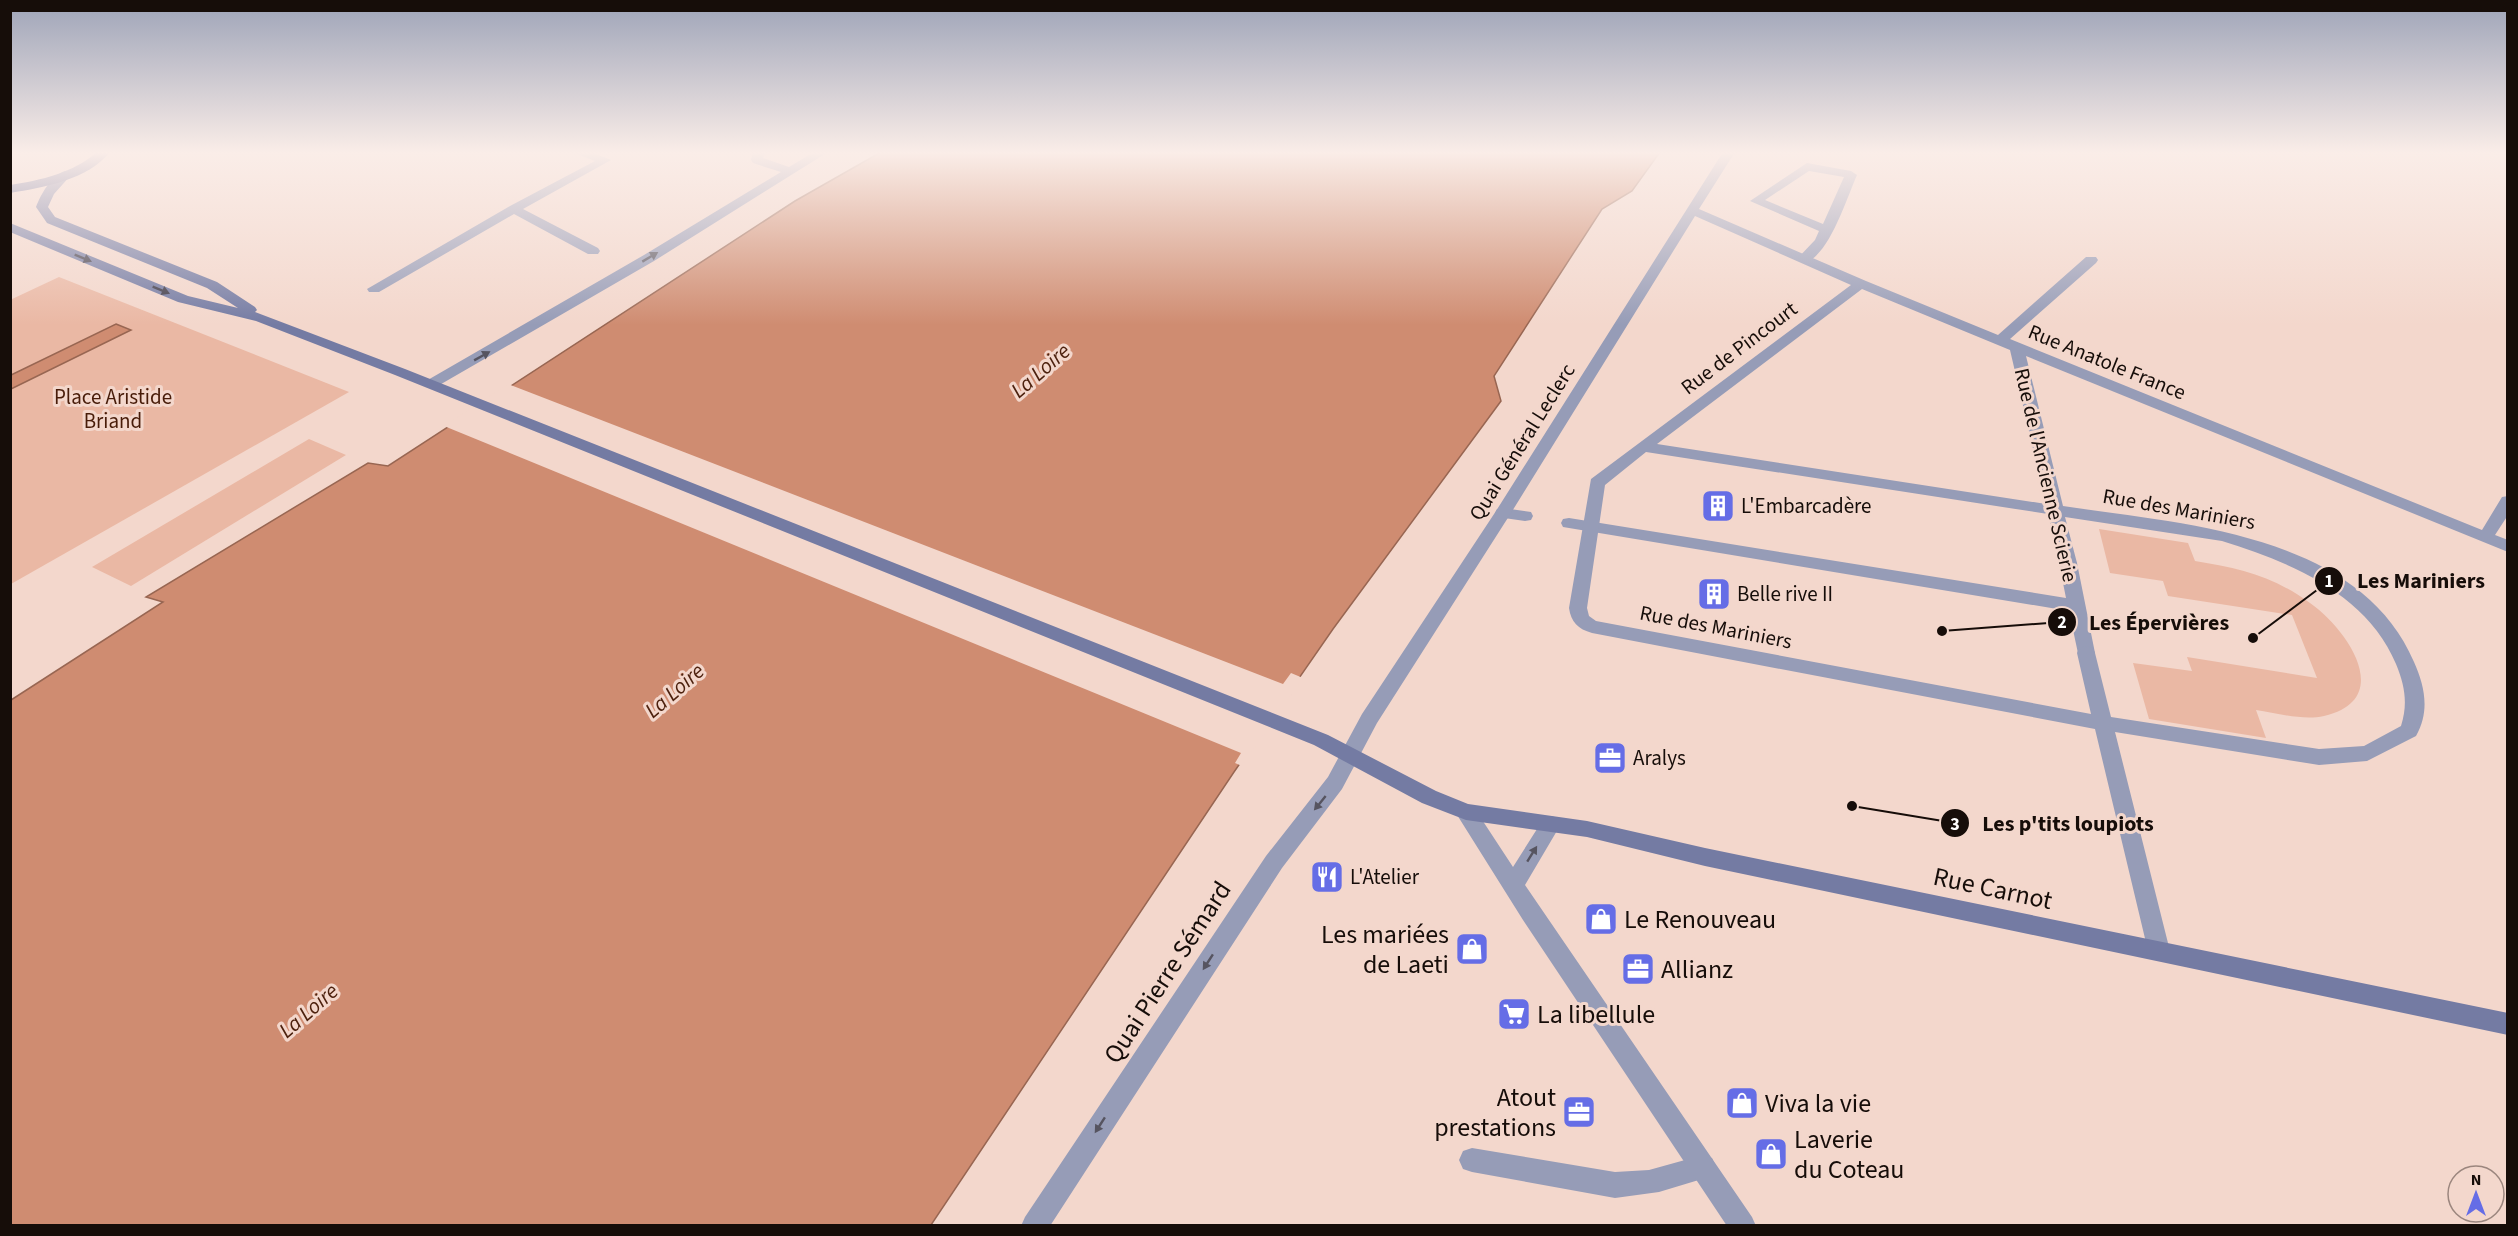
<svg xmlns="http://www.w3.org/2000/svg" width="2518" height="1236" viewBox="0 0 2518 1236" font-family="'Source Sans 3',sans-serif">
<rect width="100%" height="100%" fill="#f3d7cc"/>
<g fill="#eab8a4">
<path d="M 59,277 L 349,392 L 11,584 L 10,300 Z"/>
<path d="M 309,439 L 346,455 L 131,586 L 92,567 Z"/>
<path d="M 2099,529 L 2188,543 L 2195,561 C 2239,568 2273,576 2310,603 C 2347,629 2396,699 2324,716 C 2303,721 2277,713 2256,710 L 2266,738 L 2149,719 L 2133,663 L 2192,671 L 2187,657 L 2317,678 L 2292,615 L 2168,596 L 2163,581 L 2110,573 Z"/>
</g>
<g fill="#cf8c71" stroke="#986652" stroke-width="1.5">
<path d="M 881,152 L 1660,152 L 1632,191 L 1602,209 L 1494,376 L 1501,401 L 1333,629 L 1234,772 L 931,1225 L 11,1226 L 11,700 L 163,602 L 146,597 L 368,463 L 388,466 L 795,201 Z"/>
<path d="M 116,324 L 131,330 L 11,389 L 11,375 Z"/>
</g>
<path fill="#f3d7cc" d="M 508,384 L 1283,684 L 1291,673 L 1303,678 L 1242,766 L 1235,763 L 1241,753 L 444,426 Z"/>
<g fill="none" stroke-linecap="round" stroke-linejoin="round">
<g fill="#969cb7" fill-rule="evenodd">
<path d="M 1807,163 L 1851,171 L 1857,175 C 1847,197 1829,257 1804,263 L 1797,259 L 1815,240 L 1819,231 L 1750,201 ZM 1809,171 L 1844,177 L 1823,224 L 1765,200 Z"/>
<path d="M 1472,1148 L 1615,1172 L 1649,1170 L 1703,1155 L 1712,1158 L 1716,1167 L 1712,1176 L 1659,1192 L 1615,1198 L 1472,1172 L 1463,1169 L 1459,1160 L 1463,1151 Z"/>
</g>
<g fill="#969cb7" fill-rule="evenodd">
<path d="M 1503,508 L 1531,512 L 1533,516 L 1531,520 L 1525,521 L 1497,517 L 1495,513 L 1497,509 Z"/>
<path d="M 1569,518 L 2066,598 L 2059,563 L 2062,559 L 2074,559 L 2077,563 L 2095,653 L 2093,658 L 2086,660 L 2079,658 L 2069,611 L 1563,527 L 1561,523 L 1563,519 Z"/>
</g>
<g fill="#969cb7" fill-rule="evenodd">
<path d="M 572,152 L 591,152 L 611,160 L 523,209 L 598,248 L 600,251 L 598,254 L 588,254 L 514,214 L 379,292 L 369,292 L 367,289 L 510,206 L 595,161 Z"/>
<path d="M 753,152 L 765,152 L 763,158 L 789,167 L 814,152 L 828,152 L 654,261 L 436,387 L 426,387 L 424,384 L 426,381 L 644,255 L 781,172 L 753,163 L 751,160 Z"/>
<path d="M 1723,152 L 1735,152 L 1699,209 L 1866,281 L 1998,335 L 2086,257 L 2096,257 L 2098,260 L 2096,263 L 2010,339 L 2482,530 L 2502,497 L 2508,496 L 2508,515 L 2495,535 L 2508,540 L 2508,552 L 2026,356 L 2063,506 C 2182,524 2359,533 2414,662 C 2425,687 2430,711 2416,736 L 2367,761 L 2319,765 L 2115,732 L 2170,951 L 2167,958 L 2159,961 L 2151,958 L 2148,951 L 2095,729 L 1592,633 C 1578,629 1571,622 1569,608 L 1591,479 L 1851,285 L 1695,216 L 1511,513 L 1377,723 L 1342,789 L 1282,868 L 1050,1226 L 1021,1226 L 1025,1217 L 1266,856 L 1328,777 L 1362,714 L 1496,511 ZM 1862,289 L 2010,350 L 2046,504 L 1657,444 ZM 1646,452 L 2048,514 L 2059,563 L 2062,567 L 2074,567 L 2077,563 L 2065,517 L 2222,541 C 2290,562 2367,594 2396,664 C 2405,686 2408,704 2401,726 L 2364,746 L 2319,749 L 2111,717 L 2095,653 L 2093,648 L 2086,646 L 2079,648 L 2077,653 L 2091,714 L 1596,621 L 1589,616 L 1587,608 L 1605,485 Z"/>
</g>
<path fill="#969cb7" fill-rule="evenodd" d="M 1466,804 L 1473,806 L 1513,867 L 1544,818 L 1551,816 L 1558,818 L 1561,824 L 1525,885 L 1752,1217 L 1756,1226 L 1727,1226 L 1523,920 L 1459,818 L 1456,812 L 1459,806 Z"/>
<path fill="#747ba3" fill-rule="evenodd" d="M 65,171 L 71,175 L 54,194 L 48,207 L 55,217 L 217,282 L 255,307 L 257,310 L 255,312 L 405,369 L 1328,735 L 1436,791 L 1468,804 L 1587,821 L 1705,848 L 2508,1013 L 2508,1035 L 1705,866 L 1587,837 L 1466,820 L 1422,803 L 1314,745 L 395,375 L 256,321 L 178,302 L 10,232 L 10,223 L 188,296 L 238,308 L 207,288 L 47,223 L 36,207 C 41,194 51,176 65,171 Z"/>
<path fill="#5c6394" fill-rule="evenodd" d="M 97,152 L 110,152 C 87,180 45,187 10,193 L 10,185 C 42,180 73,173 97,152 Z"/>
</g>
<defs><path id="oneway-solid" d="M-6-.8H1V-3.2L6.5 0L1 3.2V.8H-6Z" transform="scale(1.5)"/></defs>
<g fill="#565460">
<use href="#oneway-solid" transform="translate(650 257) rotate(-31)"/>
<use href="#oneway-solid" transform="translate(482 356) rotate(-29)"/>
<use href="#oneway-solid" transform="translate(1320 803) rotate(129)"/>
<use href="#oneway-solid" transform="translate(1532 854) rotate(-58)"/>
<use href="#oneway-solid" transform="translate(1208 962) rotate(123)"/>
<use href="#oneway-solid" transform="translate(1100 1125) rotate(123)"/>
</g>
<g fill="#3c3947">
<use href="#oneway-solid" transform="translate(83 258) rotate(22)"/>
<use href="#oneway-solid" transform="translate(161 290) rotate(22)"/>
</g>
<linearGradient id="sky" x2="0" y2="1"><stop stop-color="#9ea4b8"/><stop offset="0.47" stop-color="#faede8"/><stop offset="1" stop-color="#faede8" stop-opacity="0"/></linearGradient>
<rect width="2518" height="325" fill="url(#sky)"/>
<defs>
<g id="building-square" transform="scale(1.725)"><rect x="-9" y="-9" width="18" height="18" rx="4" fill="#656de6" stroke="#f3d7cc"/><path d="M-4-6H4V6H1V3H-1V6H-4ZM-2.5-4.3h1.7v1.8h-1.7ZM.8-4.3h1.7v1.8H.8ZM-2.5-1h1.7V.8h-1.7ZM.8-1h1.7V.8H.8Z" fill="#fff"/></g>
<g id="office-square" transform="scale(1.725)"><rect x="-9" y="-9" width="18" height="18" rx="4" fill="#656de6" stroke="#f3d7cc"/><path d="M-6-3h4V-5.5h4V-3h4V5H-6ZM-1-4.5V-3h2v-1.5ZM-6 0V1H6V0Z" fill="#fff"/></g>
<g id="restaurant-square" transform="scale(1.725)"><rect x="-9" y="-9" width="18" height="18" rx="4" fill="#656de6" stroke="#f3d7cc"/><path d="M-5-6h1v4h1v-4h1v4h1v-4h1v5L-1.5 .5V6h-2V.5L-5-1ZM5-6V6H3V1.5H1.5Q1.5-4 5-6Z" fill="#fff"/></g>
<g id="shop-square" transform="scale(1.725)"><rect x="-9" y="-9" width="18" height="18" rx="4" fill="#656de6" stroke="#f3d7cc"/><path d="M-5-2.5h2.3a2.7 3.5 0 0 1 5.4 0H5L5.5 6h-11ZM-1.5-2.5h3a1.5 2.3 0 0 0-3 0Z" fill="#fff"/></g>
<g id="supermarket-square" transform="scale(1.725)"><rect x="-9" y="-9" width="18" height="18" rx="4" fill="#656de6" stroke="#f3d7cc"/><path d="M-6-5.5h2.5l.6 2H6L4.5 2H-2.5L-4.4-4H-6ZM-1.5 3.2a1.3 1.3 0 1 0 .1 0ZM3 3.2a1.3 1.3 0 1 0 .1 0Z" fill="#fff"/></g>
</defs>
<g fill-rule="evenodd">
<use href="#building-square" x="1718" y="506"/>
<use href="#building-square" x="1714" y="594"/>
<use href="#office-square" x="1610" y="758"/>
<use href="#restaurant-square" x="1327" y="877"/>
<use href="#shop-square" x="1601" y="919"/>
<use href="#shop-square" x="1472" y="949"/>
<use href="#office-square" x="1638" y="969"/>
<use href="#supermarket-square" x="1514" y="1014"/>
<use href="#shop-square" x="1742" y="1103"/>
<use href="#office-square" x="1579" y="1112"/>
<use href="#shop-square" x="1771" y="1154"/>
</g>
<g text-anchor="middle" stroke-width="6" stroke-linejoin="round" paint-order="stroke">
<g font-size="21" fill="#160d09" stroke="#f3d7cc">
<text transform="translate(1739 348) rotate(-37)" y="7">Rue de Pincourt</text>
<text transform="translate(2107 362) rotate(22)" y="7">Rue Anatole France</text>
<text transform="translate(1522 442) rotate(-58)" y="7">Quai Général Leclerc</text>
<text transform="translate(2046 475) rotate(77)" y="7">Rue de l'Ancienne Scierie</text>
<text transform="translate(2179 509) rotate(10)" y="7">Rue des Mariniers</text>
<text transform="translate(1716 627) rotate(11)" y="7">Rue des Mariniers</text>
</g>
<g font-size="21" fill="#481c09" stroke="#f3d7cc">
<text x="113" y="404">Place Aristide<tspan x="113" dy="24">Briand</tspan></text>
</g>
<g font-size="21" fill="#160d09" stroke="#f3d7cc" text-anchor="start">
<text x="1741" y="513">L'Embarcadère</text>
<text x="1737" y="601">Belle rive II</text>
<text x="1633" y="765">Aralys</text>
<text x="1350" y="884">L'Atelier</text>
</g>
<g font-size="22" font-style="italic" fill="#4d210e" stroke="#f3d7cc">
<text transform="translate(1040 370) rotate(-41)" y="8">La Loire</text>
<text transform="translate(674 690) rotate(-41)" y="8">La Loire</text>
<text transform="translate(308 1010) rotate(-41)" y="8">La Loire</text>
</g>
<g font-size="26" fill="#160d09" stroke="#f3d7cc">
<text transform="translate(1993 888) rotate(12)" y="9">Rue Carnot</text>
<text transform="translate(1167 972) rotate(-57)" y="9">Quai Pierre Sémard</text>
</g>
<g font-size="26" fill="#160d09" stroke="#f3d7cc" text-anchor="start">
<text x="1624" y="928">Le Renouveau</text>
<text x="1449" y="943" text-anchor="end">Les mariées<tspan x="1449" dy="30">de Laeti</tspan></text>
<text x="1661" y="978">Allianz</text>
<text x="1537" y="1023">La libellule</text>
<text x="1556" y="1106" text-anchor="end">Atout<tspan x="1556" dy="30">prestations</tspan></text>
<text x="1765" y="1112">Viva la vie</text>
<text x="1794" y="1148">Laverie<tspan x="1794" dy="30">du Coteau</tspan></text>
</g>
</g>
<path fill="none" stroke="#160d09" stroke-width="2" d="M2253 638L2329 581M1942 631L2062 622M1852 806L1955 823"/>
<g fill="#160d09" stroke="#f3d7cc" stroke-width="2">
<circle cx="2253" cy="638" r="6"/>
<circle cx="1942" cy="631" r="6"/>
<circle cx="1852" cy="806" r="6"/>
<circle cx="2329" cy="581" r="15"/>
<circle cx="2062" cy="622" r="15"/>
<circle cx="1955" cy="823" r="15"/>
</g>
<g font-size="18" text-anchor="middle" font-weight="bold" fill="#fff">
<text x="2329" y="587">1</text>
<text x="2062" y="628">2</text>
<text x="1955" y="830">3</text>
</g>
<g font-size="22" text-anchor="middle" font-weight="bold" fill="#160d09" stroke="#f3d7cc" stroke-width="6" stroke-linejoin="round" paint-order="stroke">
<text x="2421" y="588">Les Mariniers</text>
<text x="2159" y="630">Les Épervières</text>
<text x="2068" y="831">Les p'tits loupiots</text>
</g>
<rect width="2518" height="1236" fill="none" stroke="#160d09" stroke-width="24"/>
<g transform="translate(2476 1194)"><circle r="28" fill="#f3d7cc" stroke="#9b867e" stroke-width="1.5"/>
<path d="M0-4.5L10 22L0 15L-10 22Z" fill="#656de6"/>
<text y="-9" font-size="16" font-weight="bold" text-anchor="middle" fill="#160d09">N</text>
</g>
</svg>
